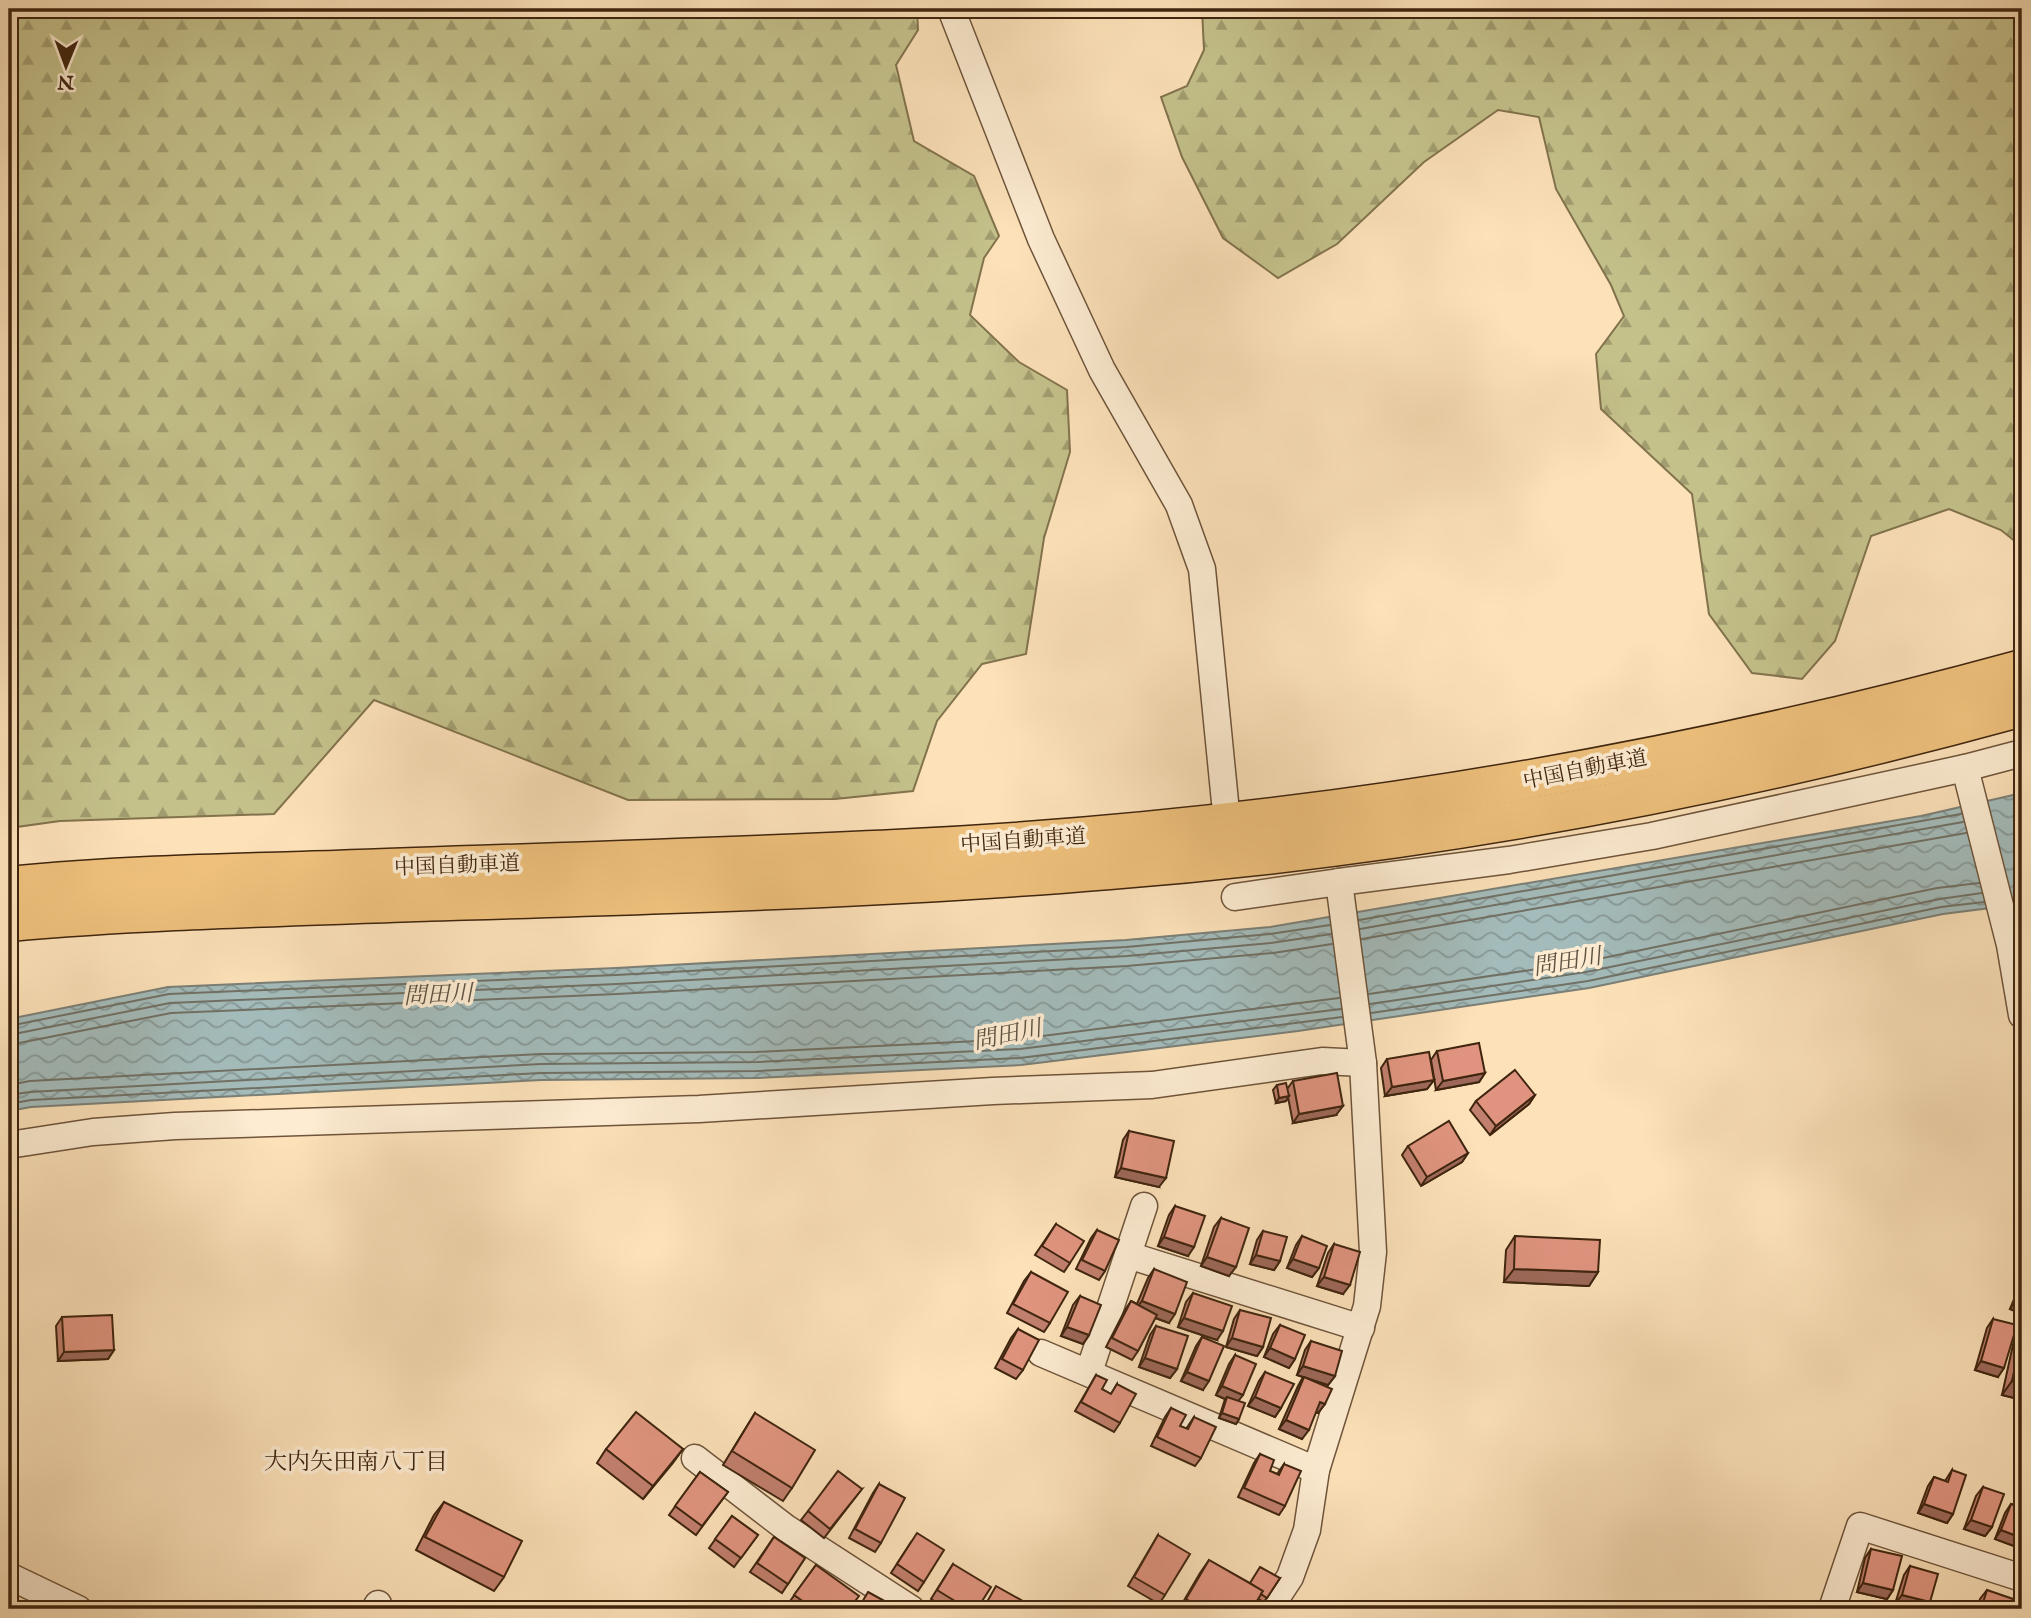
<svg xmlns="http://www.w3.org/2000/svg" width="2031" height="1618" viewBox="0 0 2031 1618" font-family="'IM FELL English','Noto Serif JP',serif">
<defs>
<pattern id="forest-firs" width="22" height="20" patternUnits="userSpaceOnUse" patternTransform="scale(1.75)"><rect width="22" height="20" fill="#c4c18b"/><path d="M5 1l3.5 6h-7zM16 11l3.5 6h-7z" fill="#a19d70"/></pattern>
<pattern id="water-waves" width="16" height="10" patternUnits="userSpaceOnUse" patternTransform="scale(1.75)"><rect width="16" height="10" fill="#a3bbba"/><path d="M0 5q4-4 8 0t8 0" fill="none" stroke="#869896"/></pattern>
</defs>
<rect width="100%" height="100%" fill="#fce1b9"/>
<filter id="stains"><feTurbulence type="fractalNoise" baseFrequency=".00286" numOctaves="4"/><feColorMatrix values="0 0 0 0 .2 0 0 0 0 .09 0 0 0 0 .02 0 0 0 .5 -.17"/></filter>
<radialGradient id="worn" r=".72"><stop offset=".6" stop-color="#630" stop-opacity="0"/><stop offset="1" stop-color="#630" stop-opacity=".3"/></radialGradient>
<g fill="url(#forest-firs)" stroke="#82734d" stroke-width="2">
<path d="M 9,9 L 917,9 L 918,30 L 896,65 L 914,141 L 974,176 L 999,236 L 984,258 L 970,315 L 1019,362 L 1067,390 L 1070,452 L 1044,538 L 1026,654 L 982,664 L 937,721 L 913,791 L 835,799 L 628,800 L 374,700 L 274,814 L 60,821 L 9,828 Z"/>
<path d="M 1202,9 L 2022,9 L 2022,547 L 2001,530 L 1949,509 L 1871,536 L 1835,641 L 1802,679 L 1752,673 L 1709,614 L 1692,494 L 1601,409 L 1596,354 L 1624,316 L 1611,285 L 1556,189 L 1539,117 L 1498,110 L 1424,162 L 1337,244 L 1278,278 L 1223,238 L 1182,157 L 1161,97 L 1187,86 L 1204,50 Z"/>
</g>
<path fill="url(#water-waves)" stroke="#7b7f76" stroke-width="2" d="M 2022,793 L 2022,904 L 1943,914 L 1589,988 L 1298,1031 L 1021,1065 L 757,1078 L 541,1080 L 31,1107 L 9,1111 L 9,1019 L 168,987 L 616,968 L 1126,940 L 1270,927 L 1921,816 Z"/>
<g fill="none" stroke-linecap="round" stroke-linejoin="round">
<g stroke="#717064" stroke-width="2">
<path d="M 1359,920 L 1961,814"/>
<path d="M 1360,929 L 1963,822"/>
<path d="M 1362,939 L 1966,833"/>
<path d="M 1369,994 L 1584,962 L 1937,888 L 1979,883"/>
<path d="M 1370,1004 L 1586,972 L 1940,899 L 1982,893"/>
<path d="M 1371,1013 L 1588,981 L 1941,907 L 1984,902"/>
<path d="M 9,1026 L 169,994 L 616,975 L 1126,947 L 1270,934 L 1330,925"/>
<path d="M 9,1035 L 170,1003 L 617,984 L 1127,956 L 1271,943 L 1331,934"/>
<path d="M 9,1045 L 171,1013 L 617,994 L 1127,966 L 1273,953 L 1332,944"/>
<path d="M 9,1085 L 30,1081 L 540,1054 L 756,1052 L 1019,1039 L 1339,998"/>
<path d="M 9,1095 L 30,1092 L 541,1064 L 757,1062 L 1020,1049 L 1341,1009"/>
<path d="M 9,1104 L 31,1100 L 541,1073 L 757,1071 L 1020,1058 L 1342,1017"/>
</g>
<g stroke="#6e543a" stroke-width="29">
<g id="minor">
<path d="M 951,9 L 1041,239 L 1102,370 L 1179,505 L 1202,569 L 1225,802"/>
<path d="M 2022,753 L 1965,768 L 2010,945 L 2022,1015"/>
<path d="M 1339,882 L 1509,860 L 1652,836 L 1965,768"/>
<path d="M 1235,897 L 1339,882 L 1363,1063 L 1373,1252 L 1367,1306 L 1316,1470 L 1307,1530 L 1290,1577 L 1269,1609"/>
<path d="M 9,1145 L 93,1132 L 175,1126 L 699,1109 L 993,1091 L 1152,1085 L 1322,1061 L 1363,1063"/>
<path d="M 1128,1255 L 1361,1328"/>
<path d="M 1041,1353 L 1316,1470"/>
<path d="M 1089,1372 L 1144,1206"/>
<path d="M 695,1458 L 786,1528 L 911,1609"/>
<path d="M 9,1576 L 78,1609"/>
<path d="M 375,1609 L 378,1604"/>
<path d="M 1832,1609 L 1860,1526 L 2022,1578"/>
</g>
</g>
<g stroke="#3f250f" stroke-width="41">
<g id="highway">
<path d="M 9,886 C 117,875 226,873 335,870 C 522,863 709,858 896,849 C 1277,831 1654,770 2022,669"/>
<path d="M 9,922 C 144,910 281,907 416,902 C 648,895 879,889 1109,870 C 1418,846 1724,789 2022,707"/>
</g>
</g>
<use href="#minor" stroke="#fdecd2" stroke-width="26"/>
<use href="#highway" stroke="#eec07c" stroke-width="38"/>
</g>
<g fill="#c17f6d" stroke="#3f250f" stroke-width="2">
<path d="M 1437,1051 L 1485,1073 L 1479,1082 L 1436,1090 L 1431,1060 Z"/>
<path d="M 1387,1059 L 1434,1080 L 1427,1089 L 1385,1096 L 1381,1068 Z"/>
<path d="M 1293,1081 L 1336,1115 L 1293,1123 L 1288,1097 L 1286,1101 L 1276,1103 L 1273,1090 L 1277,1085 L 1287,1089 Z"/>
<path d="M 1535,1095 L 1529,1104 L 1490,1135 L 1470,1110 L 1476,1101 Z"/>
<path d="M 1129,1131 L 1159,1187 L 1115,1177 L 1123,1140 Z"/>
<path d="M 1408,1146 L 1468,1153 L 1462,1162 L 1421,1186 L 1402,1155 Z"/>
<path d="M 1175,1206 L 1188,1256 L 1158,1246 L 1169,1215 Z"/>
<path d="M 1221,1218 L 1229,1276 L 1201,1266 L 1214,1227 Z"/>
<path d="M 1056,1224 L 1070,1263 L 1064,1272 L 1035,1255 Z"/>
<path d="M 1097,1230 L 1105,1271 L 1099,1280 L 1076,1269 L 1091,1238 Z"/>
<path d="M 1263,1231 L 1280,1261 L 1274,1270 L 1250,1264 L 1257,1240 Z"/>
<path d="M 1302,1236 L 1319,1268 L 1312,1277 L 1287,1268 L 1296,1245 Z"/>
<path d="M 1515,1236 L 1598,1272 L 1589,1286 L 1504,1282 L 1506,1250 Z"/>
<path d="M 1334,1244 L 1343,1294 L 1317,1286 L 1328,1253 Z"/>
<path d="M 1154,1269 L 1169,1323 L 1155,1318 L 1138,1351 L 1132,1360 L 1106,1347 L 1125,1310 L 1131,1301 L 1137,1304 L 1148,1278 Z"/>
<path d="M 1031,1272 L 1050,1323 L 1044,1332 L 1007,1313 L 1024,1281 Z"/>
<path d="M 2022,1280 L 2022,1314 L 2010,1309 Z"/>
<path d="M 1193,1293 L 1217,1340 L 1178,1327 L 1186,1302 Z"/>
<path d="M 1080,1296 L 1089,1335 L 1083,1344 L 1061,1336 L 1073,1305 Z"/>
<path d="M 1240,1310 L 1263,1347 L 1257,1356 L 1226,1347 L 1234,1319 Z"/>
<path d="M 62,1317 L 114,1350 L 108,1359 L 58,1361 L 56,1326 Z"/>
<path d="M 1993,1319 L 1998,1377 L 1975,1370 L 1987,1328 Z"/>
<path d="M 2022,1322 L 2022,1400 L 2002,1395 L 2016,1331 Z"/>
<path d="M 1280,1325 L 1295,1359 L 1289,1368 L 1264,1357 L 1273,1334 Z"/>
<path d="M 1156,1326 L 1177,1369 L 1170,1378 L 1139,1367 L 1150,1335 Z"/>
<path d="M 1018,1329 L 1023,1370 L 1016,1379 L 995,1368 L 1011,1338 Z"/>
<path d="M 1202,1337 L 1203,1390 L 1181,1381 L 1196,1346 Z"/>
<path d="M 1311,1341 L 1335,1376 L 1328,1385 L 1309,1379 L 1325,1404 L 1318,1413 L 1316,1412 L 1302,1439 L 1279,1429 L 1298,1386 L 1303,1377 L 1297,1375 L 1305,1350 Z"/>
<path d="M 1235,1355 L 1239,1419 L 1236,1424 L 1219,1418 L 1225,1399 L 1216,1395 L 1229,1364 Z"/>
<path d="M 1265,1372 L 1281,1408 L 1275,1417 L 1248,1406 L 1259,1381 Z"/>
<path d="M 1096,1375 L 1102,1389 L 1111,1394 L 1117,1384 L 1120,1423 L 1114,1432 L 1075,1411 Z"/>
<path d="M 1171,1408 L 1180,1426 L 1186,1429 L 1194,1417 L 1201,1458 L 1195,1466 L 1151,1446 L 1165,1417 Z"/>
<path d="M 755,1413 L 792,1488 L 783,1501 L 723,1465 Z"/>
<path d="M 606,1449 L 683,1449 L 643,1499 L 597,1463 Z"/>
<path d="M 1260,1454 L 1270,1471 L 1277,1474 L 1284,1464 L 1285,1506 L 1279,1515 L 1238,1497 L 1254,1463 Z"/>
<path d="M 1952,1470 L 1953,1514 L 1947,1523 L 1918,1513 L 1928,1486 L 1934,1477 L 1945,1481 Z"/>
<path d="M 700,1472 L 728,1492 L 696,1535 L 669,1515 Z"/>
<path d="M 879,1484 L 881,1543 L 875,1552 L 849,1538 L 873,1493 Z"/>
<path d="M 1983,1487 L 1992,1527 L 1985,1536 L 1964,1529 L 1976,1496 Z"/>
<path d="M 862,1489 L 824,1538 L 801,1520 L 808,1511 Z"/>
<path d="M 444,1502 L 504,1577 L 494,1591 L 416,1550 L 434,1515 Z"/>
<path d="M 2011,1504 L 2022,1508 L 2022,1549 L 1995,1539 L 2005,1513 Z"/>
<path d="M 732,1516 L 758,1535 L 734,1567 L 709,1548 Z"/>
<path d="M 1158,1535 L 1165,1595 L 1159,1604 L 1128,1586 Z"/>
<path d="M 774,1537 L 805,1558 L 782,1593 L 750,1572 Z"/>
<path d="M 911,1542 L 924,1582 L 918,1591 L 891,1573 Z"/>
<path d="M 1871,1549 L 1893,1590 L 1887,1599 L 1857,1592 L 1865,1558 Z"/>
<path d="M 1209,1560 L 1250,1583 L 1280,1578 L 1264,1602 L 1258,1599 L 1252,1609 L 1179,1609 L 1200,1573 Z"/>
<path d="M 953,1564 L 977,1609 L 947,1609 L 931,1599 Z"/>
<path d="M 816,1565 L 849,1609 L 796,1609 L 788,1604 Z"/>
<path d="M 1910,1566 L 1930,1602 L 1925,1609 L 1916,1609 L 1895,1604 L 1904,1575 Z"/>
<path d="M 1987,1590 L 2017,1609 L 1977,1609 L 1980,1599 Z"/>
</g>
<g fill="#9d6859" stroke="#3f250f" stroke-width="2">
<path d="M 1485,1073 L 1479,1082 L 1436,1090 L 1443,1081 Z"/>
<path d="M 1434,1080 L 1427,1089 L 1385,1096 L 1392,1087 Z"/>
<path d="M 1535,1095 L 1529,1104 L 1490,1135 L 1496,1126 Z"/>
<path d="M 1289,1096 L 1286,1101 L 1276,1103 L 1279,1098 Z"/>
<path d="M 1343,1106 L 1336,1115 L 1293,1123 L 1299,1114 Z"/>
<path d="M 1468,1153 L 1462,1162 L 1421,1186 L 1427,1177 Z"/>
<path d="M 1121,1168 L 1166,1178 L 1159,1187 L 1115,1177 Z"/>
<path d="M 1164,1237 L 1194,1247 L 1188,1256 L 1158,1246 Z"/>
<path d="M 1256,1255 L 1280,1261 L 1274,1270 L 1250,1264 Z"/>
<path d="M 1207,1257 L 1236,1267 L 1229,1276 L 1201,1266 Z"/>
<path d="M 1293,1259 L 1319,1268 L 1312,1277 L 1287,1268 Z"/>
<path d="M 1514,1269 L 1598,1272 L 1589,1286 L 1504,1282 Z"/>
<path d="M 1324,1277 L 1350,1285 L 1343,1294 L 1317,1286 Z"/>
<path d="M 2016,1300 L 2022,1302 L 2022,1314 L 2010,1309 Z"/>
<path d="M 1142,1301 L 1175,1314 L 1169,1323 L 1135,1310 Z"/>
<path d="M 1184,1318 L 1223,1331 L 1217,1340 L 1178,1327 Z"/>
<path d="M 1067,1327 L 1089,1335 L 1083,1344 L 1061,1336 Z"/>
<path d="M 1232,1338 L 1263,1347 L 1257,1356 L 1226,1347 Z"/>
<path d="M 1270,1348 L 1295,1359 L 1289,1368 L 1264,1357 Z"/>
<path d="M 114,1350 L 108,1359 L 58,1361 L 64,1352 Z"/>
<path d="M 1145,1358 L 1177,1369 L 1170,1378 L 1139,1367 Z"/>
<path d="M 1981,1361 L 2004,1368 L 1998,1377 L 1975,1370 Z"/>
<path d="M 1303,1366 L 1335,1376 L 1328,1385 L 1297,1375 Z"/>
<path d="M 1187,1372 L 1209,1381 L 1203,1390 L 1181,1381 Z"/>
<path d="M 2012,1381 L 2022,1384 L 2022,1400 L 2002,1395 Z"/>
<path d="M 1222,1386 L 1243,1395 L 1236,1404 L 1227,1397 L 1225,1399 L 1216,1395 Z"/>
<path d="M 1255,1397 L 1281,1408 L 1275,1417 L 1248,1406 Z"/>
<path d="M 1320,1402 L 1325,1404 L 1318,1413 L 1314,1411 Z"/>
<path d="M 1222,1413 L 1239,1419 L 1236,1424 L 1219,1418 Z"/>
<path d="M 1286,1420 L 1309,1430 L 1302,1439 L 1279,1429 Z"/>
<path d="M 683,1449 L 673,1463 L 643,1499 L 653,1486 Z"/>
<path d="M 1924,1504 L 1953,1514 L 1947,1523 L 1918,1513 Z"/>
<path d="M 1971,1520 L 1992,1527 L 1985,1536 L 1964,1529 Z"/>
<path d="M 2001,1530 L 2022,1538 L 2022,1549 L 1995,1539 Z"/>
<path d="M 1863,1583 L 1893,1590 L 1887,1599 L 1857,1592 Z"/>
<path d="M 1902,1595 L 1930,1602 L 1925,1609 L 1916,1609 L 1895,1604 Z"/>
</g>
<g fill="#e0947f" stroke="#3f250f" stroke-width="2">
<path d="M 1479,1043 L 1485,1073 L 1443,1081 L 1437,1051 Z"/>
<path d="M 1429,1052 L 1434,1080 L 1392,1087 L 1387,1059 Z"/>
<path d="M 1515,1070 L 1535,1095 L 1496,1126 L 1476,1101 Z"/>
<path d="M 1337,1073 L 1343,1106 L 1299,1114 L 1293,1081 Z"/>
<path d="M 1286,1083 L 1289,1096 L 1279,1098 L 1277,1085 Z"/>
<path d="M 1449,1121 L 1468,1153 L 1427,1177 L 1408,1146 Z"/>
<path d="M 1129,1131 L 1174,1141 L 1166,1178 L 1121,1168 Z"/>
<path d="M 1175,1206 L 1205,1216 L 1194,1247 L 1164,1237 Z"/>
<path d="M 1221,1218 L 1249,1228 L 1236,1267 L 1207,1257 Z"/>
<path d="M 1056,1224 L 1084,1241 L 1070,1263 L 1042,1246 Z"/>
<path d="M 1097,1230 L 1119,1240 L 1105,1271 L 1082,1260 Z"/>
<path d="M 1263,1231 L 1287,1237 L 1280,1261 L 1256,1255 Z"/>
<path d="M 1302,1236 L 1327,1246 L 1319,1268 L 1293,1259 Z"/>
<path d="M 1515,1236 L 1600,1240 L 1598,1272 L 1514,1269 Z"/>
<path d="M 1334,1244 L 1360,1252 L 1350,1285 L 1324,1277 Z"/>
<path d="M 1154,1269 L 1187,1282 L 1175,1314 L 1142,1301 Z"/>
<path d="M 1031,1272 L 1068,1292 L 1050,1323 L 1013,1304 Z"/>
<path d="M 2022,1284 L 2022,1302 L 2016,1300 Z"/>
<path d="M 1193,1293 L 1232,1306 L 1223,1331 L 1184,1318 Z"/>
<path d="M 1080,1296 L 1101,1305 L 1089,1335 L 1067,1327 Z"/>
<path d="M 1131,1301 L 1157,1315 L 1138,1351 L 1112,1338 Z"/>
<path d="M 1240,1310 L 1271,1318 L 1263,1347 L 1232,1338 Z"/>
<path d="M 112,1315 L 114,1350 L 64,1352 L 62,1317 Z"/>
<path d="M 1993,1319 L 2017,1325 L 2004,1368 L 1981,1361 Z"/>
<path d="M 1280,1325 L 1305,1335 L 1295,1359 L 1270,1348 Z"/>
<path d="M 1156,1326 L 1188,1336 L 1177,1369 L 1145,1358 Z"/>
<path d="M 1018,1329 L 1039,1340 L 1023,1370 L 1002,1359 Z"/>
<path d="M 2022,1333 L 2022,1384 L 2012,1381 Z"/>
<path d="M 1202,1337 L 1224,1346 L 1209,1381 L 1187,1372 Z"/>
<path d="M 1311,1341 L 1342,1351 L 1335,1376 L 1303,1366 Z"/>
<path d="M 1235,1355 L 1256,1364 L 1243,1395 L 1222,1386 Z"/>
<path d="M 1265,1372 L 1294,1384 L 1281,1408 L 1255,1397 Z"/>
<path d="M 1096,1375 L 1107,1380 L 1102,1389 L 1111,1394 L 1117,1384 L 1136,1394 L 1120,1423 L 1081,1402 Z"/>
<path d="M 1304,1377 L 1332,1389 L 1325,1404 L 1320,1402 L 1309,1430 L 1286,1420 Z"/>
<path d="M 1227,1397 L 1245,1403 L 1239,1419 L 1222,1413 Z"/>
<path d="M 9,1399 L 15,1401 L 9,1415 Z"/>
<path d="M 1171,1408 L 1186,1415 L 1180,1426 L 1188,1429 L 1194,1417 L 1216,1427 L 1201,1458 L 1157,1437 Z"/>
<path d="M 636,1412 L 683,1449 L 653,1486 L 606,1449 Z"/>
<path d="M 755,1413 L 815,1450 L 792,1488 L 732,1451 Z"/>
<path d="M 1260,1454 L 1274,1460 L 1270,1471 L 1279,1475 L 1284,1464 L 1301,1471 L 1285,1506 L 1244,1488 Z"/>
<path d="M 1952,1470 L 1966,1475 L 1953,1514 L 1924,1504 L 1934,1477 L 1948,1482 Z"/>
<path d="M 838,1471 L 862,1489 L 830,1529 L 808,1511 Z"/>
<path d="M 700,1472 L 728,1492 L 702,1526 L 675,1506 Z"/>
<path d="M 9,1476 L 17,1481 L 10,1492 L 9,1491 Z"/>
<path d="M 879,1484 L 905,1498 L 881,1543 L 855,1529 Z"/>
<path d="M 1983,1487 L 2004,1494 L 1992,1527 L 1971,1520 Z"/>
<path d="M 444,1502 L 522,1541 L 504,1577 L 425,1537 Z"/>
<path d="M 2011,1504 L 2022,1508 L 2022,1538 L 2001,1530 Z"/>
<path d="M 732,1516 L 758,1535 L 741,1558 L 715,1539 Z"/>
<path d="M 917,1533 L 944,1550 L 924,1582 L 897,1564 Z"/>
<path d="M 1158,1535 L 1190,1554 L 1165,1595 L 1134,1577 Z"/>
<path d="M 774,1537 L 805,1558 L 788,1584 L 757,1563 Z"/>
<path d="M 1871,1549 L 1902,1556 L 1893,1590 L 1863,1583 Z"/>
<path d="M 1209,1560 L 1263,1591 L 1252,1609 L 1204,1609 L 1186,1599 Z"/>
<path d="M 953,1564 L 991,1587 L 977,1609 L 968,1609 L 937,1590 Z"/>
<path d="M 816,1565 L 859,1596 L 849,1609 L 814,1609 L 794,1595 Z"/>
<path d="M 1910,1566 L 1938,1574 L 1930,1602 L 1902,1595 Z"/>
<path d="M 1260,1567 L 1280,1578 L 1267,1598 L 1261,1594 L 1263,1591 L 1250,1583 Z"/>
<path d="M 996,1586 L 1030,1605 L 1027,1609 L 983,1609 Z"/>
<path d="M 1987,1590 L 2019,1601 L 2017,1609 L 1981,1609 Z"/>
<path d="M 868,1592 L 899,1609 L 858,1609 Z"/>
<path d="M 1863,1601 L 1893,1609 L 1860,1609 Z"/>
</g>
<g text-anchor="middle" stroke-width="7" stroke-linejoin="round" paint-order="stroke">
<g font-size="21" fill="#3f250f" stroke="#fdecd2">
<text transform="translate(1585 769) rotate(-11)" y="7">中国自動車道</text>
<text transform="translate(1023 840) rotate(-4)" y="7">中国自動車道</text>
<text transform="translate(457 865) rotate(-2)" y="7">中国自動車道</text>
</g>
<g font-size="23" font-style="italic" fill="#5d5242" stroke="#fdecd2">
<text transform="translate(1567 961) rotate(-10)" y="8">問田川</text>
<text transform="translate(438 994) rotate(-3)" y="8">問田川</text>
<text transform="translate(1007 1034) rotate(-12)" y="8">問田川</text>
</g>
<g font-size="23" fill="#3f250f" stroke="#fdecd2">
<text x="356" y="1469">大内矢田南八丁目</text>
</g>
</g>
<rect width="2031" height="1618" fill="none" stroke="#fce1b9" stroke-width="35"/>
<rect x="10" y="10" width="2010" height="1597" fill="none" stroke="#3f250f" stroke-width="3.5"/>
<rect x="18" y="18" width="1996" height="1583" fill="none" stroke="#3f250f" stroke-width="2"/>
<g transform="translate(66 66) rotate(181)" stroke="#fdecd2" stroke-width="5" paint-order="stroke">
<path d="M0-5L12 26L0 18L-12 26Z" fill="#3f250f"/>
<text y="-10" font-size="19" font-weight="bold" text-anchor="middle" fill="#3f250f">N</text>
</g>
<rect width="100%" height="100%" filter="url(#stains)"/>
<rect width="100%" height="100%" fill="url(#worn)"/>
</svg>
